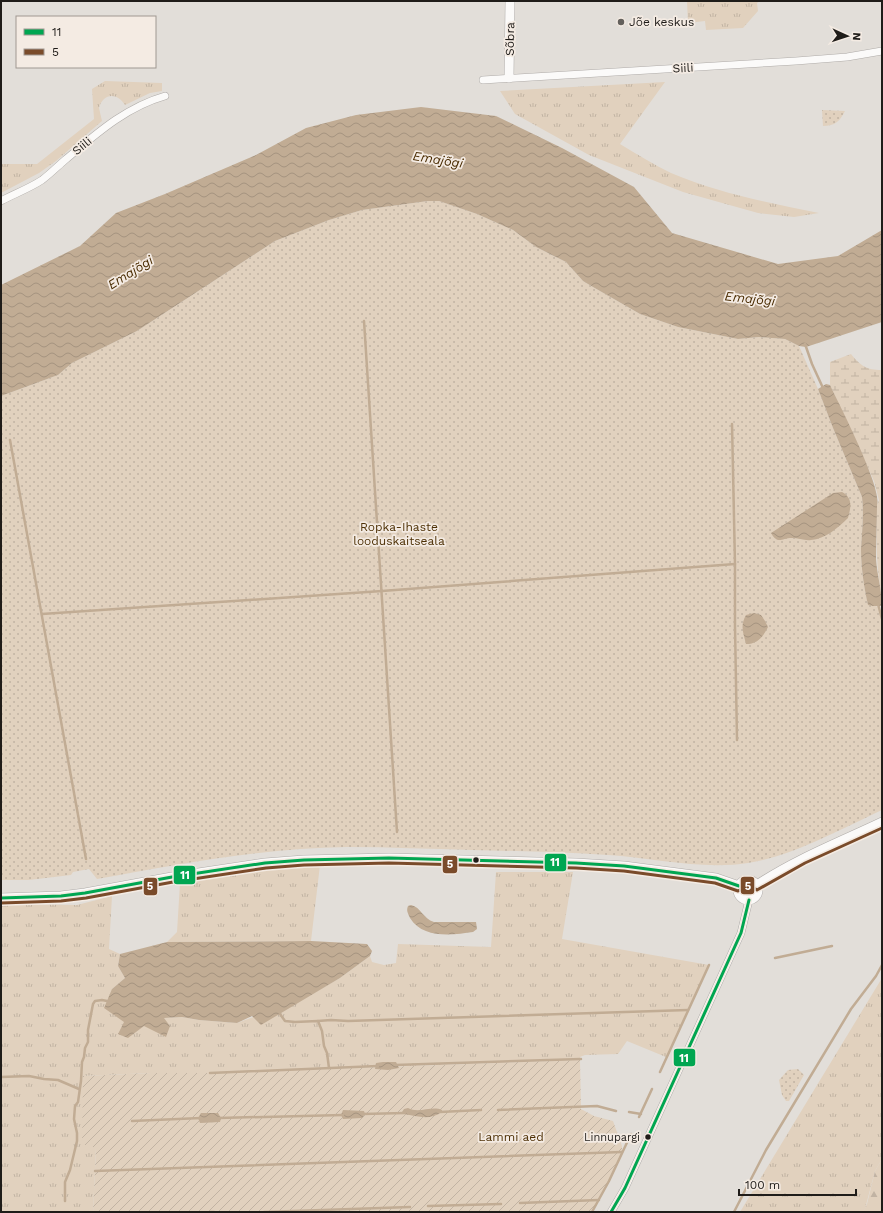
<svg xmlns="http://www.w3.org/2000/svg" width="883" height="1213" viewBox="0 0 883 1213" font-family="'Work Sans',sans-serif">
<defs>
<pattern id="grass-tufts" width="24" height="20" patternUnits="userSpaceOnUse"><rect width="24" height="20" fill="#e1d1be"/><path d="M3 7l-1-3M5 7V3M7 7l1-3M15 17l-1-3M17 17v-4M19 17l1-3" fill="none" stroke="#c1b3a3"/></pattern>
<pattern id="forest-firs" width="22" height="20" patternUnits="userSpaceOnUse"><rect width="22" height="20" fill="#e1d1be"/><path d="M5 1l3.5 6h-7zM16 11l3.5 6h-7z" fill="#c1b3a3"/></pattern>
<pattern id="wetland-marsh" width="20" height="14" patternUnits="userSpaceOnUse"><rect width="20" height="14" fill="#e1d1be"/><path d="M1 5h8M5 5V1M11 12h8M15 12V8" fill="none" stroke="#c1b3a3"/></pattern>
<pattern id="park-dots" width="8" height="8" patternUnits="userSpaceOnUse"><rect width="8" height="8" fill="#e1d1be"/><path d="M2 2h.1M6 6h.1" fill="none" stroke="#c1b3a3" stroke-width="1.8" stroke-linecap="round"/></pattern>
<pattern id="garden-furrows" width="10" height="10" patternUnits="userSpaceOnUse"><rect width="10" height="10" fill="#e1d1be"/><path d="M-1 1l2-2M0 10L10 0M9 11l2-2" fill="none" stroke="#c1b3a3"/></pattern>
<pattern id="water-waves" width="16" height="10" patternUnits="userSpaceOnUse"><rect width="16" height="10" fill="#c1ac94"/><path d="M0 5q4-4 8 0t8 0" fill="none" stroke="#a5937f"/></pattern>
</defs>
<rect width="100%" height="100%" fill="#e2ded9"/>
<g fill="url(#grass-tufts)">
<path d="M 687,1 L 760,1 L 757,3 L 758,11 L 743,28 L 706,30 L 705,21 L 688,23 Z"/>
<path d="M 105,81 L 162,83 L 162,91 L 150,93 L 125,105 C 117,92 103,93 99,108 L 102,121 L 56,161 L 39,173 L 1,193 L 1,164 L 37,164 L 94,119 L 92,89 Z"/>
<path d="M 665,82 L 620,144 C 637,154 654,165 671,173 C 718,193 769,203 819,213 L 794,217 L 758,213 L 683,192 L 589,155 L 515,114 L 500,91 Z"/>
<path d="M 320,865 L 311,941 L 167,942 L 177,932 L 180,883 L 240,871 Z"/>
<path d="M 496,872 L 573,872 L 562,939 L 709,965 L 666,1057 L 627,1041 L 618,1054 L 585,1055 L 580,1057 L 580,1060 L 210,1073 L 151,1073 L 83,1076 L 96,1148 L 93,1212 L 1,1212 L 1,904 L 77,905 L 112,896 L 109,949 L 120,954 L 118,966 L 125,978 L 112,989 L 144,1026 L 170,1026 L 163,1018 L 182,1017 L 199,1020 L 237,1023 L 305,998 L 340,978 L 370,956 L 372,962 L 384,965 L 396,963 L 398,944 L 491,947 Z"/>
<circle cx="749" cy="890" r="7"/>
<path d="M 882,978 L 882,1159 L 875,1171 L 865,1209 L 863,1212 L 740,1212 Z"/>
</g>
<path fill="url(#forest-firs)" d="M 882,1159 L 882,1212 L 863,1212 L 867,1204 L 875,1171 Z"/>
<path fill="url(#wetland-marsh)" d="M 851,354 C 861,366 866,370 882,370 L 882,595 C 875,565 877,535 877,505 L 879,500 L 874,481 L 830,385 L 830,362 Z"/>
<g fill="url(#park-dots)">
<path d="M 822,110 L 845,111 C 840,121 835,126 823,126 Z"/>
<path d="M 428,201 L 439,201 L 477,214 L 513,230 L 536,247 L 566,262 L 583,281 L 593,287 L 640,314 L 678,327 L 738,339 L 759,337 L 785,339 L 799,346 L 818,389 L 833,428 L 862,497 C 864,515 862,532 861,550 C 861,568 864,587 868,604 L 879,607 L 882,619 L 882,810 C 841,829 793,856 748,863 C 703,870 653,858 608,855 C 563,852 517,851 472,850 C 430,849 389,847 347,847 C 263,848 180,864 97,879 L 89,869 L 73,872 L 71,875 L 29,880 L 1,880 L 1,396 L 58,375 L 72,363 L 137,331 L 275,241 L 329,220 L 362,210 Z"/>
<path d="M 798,1069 L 804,1075 L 789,1101 L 786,1101 L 782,1095 L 779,1080 L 788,1070 Z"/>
</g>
<path fill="url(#garden-furrows)" d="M 580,1060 L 581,1109 L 594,1116 L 613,1121 L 622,1146 L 622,1152 L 609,1181 L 592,1212 L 93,1212 L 96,1148 L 82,1144 L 83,1076 L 151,1073 L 210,1073 Z"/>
<g fill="url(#water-waves)">
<path d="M 421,107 L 496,116 L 562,148 L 634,187 L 672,233 L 778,264 L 838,256 L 882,230 L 882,322 L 806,347 L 799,346 L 785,339 L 759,337 L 738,339 L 678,327 L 640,314 L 593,287 L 583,281 L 566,262 L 536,247 L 513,230 L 477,214 L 439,201 L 428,201 L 362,210 L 329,220 L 275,241 L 137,331 L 72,363 L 58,375 L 1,396 L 1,285 L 80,246 L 116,213 L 165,194 L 256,155 L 306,128 L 356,115 Z"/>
<path d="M 826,384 L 830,385 C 839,404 883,489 877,505 C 877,522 876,541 876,559 C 877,575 882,590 882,606 L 873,606 L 868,605 C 864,587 861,568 861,549 C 862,532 864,514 862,497 L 833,428 L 818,389 Z"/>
<path d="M 842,492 C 853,498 851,507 848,518 C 838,528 825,539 811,540 C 805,541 798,538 792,538 C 781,538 778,545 771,533 L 833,493 Z"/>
<path d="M 754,613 L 761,615 L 765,621 L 768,627 C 763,637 757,644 746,644 C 743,632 740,626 746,615 Z"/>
<path d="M 411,905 C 421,907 423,919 434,922 L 476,922 L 477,929 L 473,932 C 452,935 423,939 410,918 C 408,913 406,911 408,906 Z"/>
<path d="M 311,941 L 367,944 L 372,951 L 370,956 L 340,978 L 261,1025 L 252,1016 L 237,1023 L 199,1020 L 182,1017 L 164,1018 L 170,1026 L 166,1037 L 144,1026 L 128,1038 L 118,1034 L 124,1022 L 104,1008 L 112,989 L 125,978 L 118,966 L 120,954 L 167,942 Z"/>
<path d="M 383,1062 L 396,1062 L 399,1068 L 388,1070 L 375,1069 L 376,1063 Z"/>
<path d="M 408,1108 C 419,1114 432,1105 442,1110 L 442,1112 C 429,1121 417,1116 404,1114 L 402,1112 L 404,1109 Z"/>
<path d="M 343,1110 L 364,1111 L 365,1114 L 362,1118 L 343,1119 L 341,1115 Z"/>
<path d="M 201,1113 L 218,1113 L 221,1118 L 220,1122 L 200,1123 L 198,1118 Z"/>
</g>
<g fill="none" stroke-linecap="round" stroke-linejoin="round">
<g stroke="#c1ac94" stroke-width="2.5">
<path d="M 364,321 L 397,832"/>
<path d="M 805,344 L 812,364 L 823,388"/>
<path d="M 732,424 L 735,564 L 735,626 L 737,740"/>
<path d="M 10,440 L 86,859"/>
<path d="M 878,604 L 882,619"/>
<path d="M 42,614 L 382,591 L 735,564"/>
<path d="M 775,958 L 832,946"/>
<path d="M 280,1014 L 285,1021 L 295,1022 L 318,1021 L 322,1031 L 324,1046 L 327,1053 L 329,1068"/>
<path d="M 318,1021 L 331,1020 L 348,1021 L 688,1010"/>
<path d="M 395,1065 L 581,1059"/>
<path d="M 660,1072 L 709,965"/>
<path d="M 210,1073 L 378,1066"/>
<path d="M 1,1077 L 29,1076 L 44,1079 L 58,1080 L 79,1089"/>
<path d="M 498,1110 L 597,1106 L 616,1111"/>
<path d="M 440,1112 L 481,1110"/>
<path d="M 629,1112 L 641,1114"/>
<path d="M 362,1114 L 405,1113"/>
<path d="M 639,1117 L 652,1089"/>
<path d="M 218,1118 L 343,1115"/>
<path d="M 132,1121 L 201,1118"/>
<path d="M 95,1171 L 622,1152"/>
<path d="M 65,1201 L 65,1182 L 70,1170 L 77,1141 L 77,1133 L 74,1119 L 75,1106 L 78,1102 L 81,1081 L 82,1062 L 84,1057 L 85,1048 L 88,1042 L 88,1030 L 93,1004 L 95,1001 L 102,1000 L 107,1001"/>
<path d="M 520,1203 L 599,1200"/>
<path d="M 428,1206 L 501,1204"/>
<path d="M 210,1212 L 214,1212"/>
<path d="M 264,1212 L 410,1207"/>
<path d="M 592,1212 L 609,1181 L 631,1134"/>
<path d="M 734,1212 L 766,1150 L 851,1009 L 876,976 L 882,965"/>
</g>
<g stroke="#afaba8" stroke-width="8">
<g id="minor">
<path d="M 483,80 L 796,61 L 847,57 L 882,51"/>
<path d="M 1,201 C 14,194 30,188 42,180 C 50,174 58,166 65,160 C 96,134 126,107 165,96"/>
<path d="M 611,1212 L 625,1188 L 741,933 L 749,900"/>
</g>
</g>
<g stroke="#afaba8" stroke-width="10">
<g id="tertiary">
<path d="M 509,78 L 510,1"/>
<circle cx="748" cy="890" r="10"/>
<path d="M 757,885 C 796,859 840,842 882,822"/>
<path d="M 1,898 L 61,896 L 85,893 L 172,877 L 265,863 L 304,860 L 389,858 L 576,863 L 624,866 L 716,878 L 739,886"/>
</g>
</g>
<use href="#minor" stroke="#fbfaf9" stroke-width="7"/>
<use href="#tertiary" stroke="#fbfaf9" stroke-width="9"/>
<g stroke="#f4ebe3" stroke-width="6">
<g id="bus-1">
<path d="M 1,898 L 61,896 L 85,893 L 172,877 L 265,863 L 304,860 L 389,858 L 576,863 L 624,866 L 716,878 L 739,886"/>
<path d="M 611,1212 L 625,1188 L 741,933 L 749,900"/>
</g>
</g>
<g stroke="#f4ebe3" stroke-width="6">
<path id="bus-2" d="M 1,903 L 61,901 L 86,898 L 173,882 L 266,868 L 304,865 L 389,863 L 576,868 L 624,871 L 715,883 L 738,891 L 749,885 L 757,890 L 805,863 L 882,828"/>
</g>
<use href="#bus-1" stroke="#00a651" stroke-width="3"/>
<use href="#bus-2" stroke="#7a4b2a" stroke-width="3"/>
</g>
<circle fill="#63605c" stroke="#f4ebe3" stroke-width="1.5" cx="621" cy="22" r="4"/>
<g fill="#1f1c19" stroke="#f4ebe3" stroke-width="1.5">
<circle cx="476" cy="860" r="3.5"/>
<circle cx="648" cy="1137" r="3.5"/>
</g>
<g text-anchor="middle" stroke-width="3.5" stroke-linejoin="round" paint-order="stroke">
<g font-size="11" fill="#1f1c19" stroke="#f4ebe3" text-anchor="end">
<text x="640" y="1141">Linnupargi</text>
</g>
<g font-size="12" fill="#1f1c19" stroke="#f4ebe3" text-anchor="start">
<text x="629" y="26">Jõe keskus</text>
</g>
<g font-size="12" fill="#1f1c19" stroke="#f4ebe3">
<text transform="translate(510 39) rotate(-89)" y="4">Sõbra</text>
<text transform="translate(683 68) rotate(-3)" y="4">Siili</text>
<text transform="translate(82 146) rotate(-40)" y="4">Siili</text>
</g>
<g font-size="12" fill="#4e3106" stroke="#f4ebe3">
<text x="399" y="531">Ropka-Ihaste<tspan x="399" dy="14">looduskaitseala</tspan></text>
<text x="511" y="1141">Lammi aed</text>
</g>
<g font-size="13" font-style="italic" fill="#492b00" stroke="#f4ebe3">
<text transform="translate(438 159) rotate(9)" y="5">Emajõgi</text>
<text transform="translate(130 272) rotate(-32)" y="5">Emajõgi</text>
<text transform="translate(750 298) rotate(6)" y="5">Emajõgi</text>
</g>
</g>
<g stroke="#f4ebe3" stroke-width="1.5">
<rect x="544" y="853" width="23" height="19" rx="4" fill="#00a651"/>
<rect x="442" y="855" width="16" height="19" rx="4" fill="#7a4b2a"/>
<rect x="173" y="865" width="23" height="20" rx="4" fill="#00a651"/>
<rect x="740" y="876" width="15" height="19" rx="4" fill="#7a4b2a"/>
<rect x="143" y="877" width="15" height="19" rx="4" fill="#7a4b2a"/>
<rect x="673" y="1048" width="23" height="19" rx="4" fill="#00a651"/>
</g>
<g font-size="11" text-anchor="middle" font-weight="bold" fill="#fff">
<text x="555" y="866">11</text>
<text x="450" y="868">5</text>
<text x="185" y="879">11</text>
<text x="748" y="890">5</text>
<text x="150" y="890">5</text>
<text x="684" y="1062">11</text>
</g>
<rect width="883" height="1213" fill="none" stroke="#1f1c19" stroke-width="4"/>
<rect x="16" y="16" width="140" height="52" fill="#f4ebe3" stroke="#9f9892"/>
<rect x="24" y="29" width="20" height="6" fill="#00a651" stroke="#9f9892"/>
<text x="52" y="36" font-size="12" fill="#1f1c19">11</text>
<rect x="24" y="49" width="20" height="6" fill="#7a4b2a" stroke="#9f9892"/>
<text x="52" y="56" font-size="12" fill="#1f1c19">5</text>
<g transform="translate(847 36) rotate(93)" stroke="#f4ebe3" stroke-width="3" paint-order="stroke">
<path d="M0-3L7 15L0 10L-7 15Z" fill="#1f1c19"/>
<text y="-6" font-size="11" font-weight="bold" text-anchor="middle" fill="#1f1c19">N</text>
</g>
<path d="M739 1189v6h117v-6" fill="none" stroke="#1f1c19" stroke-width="2"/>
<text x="745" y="1189" font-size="12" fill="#1f1c19" stroke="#f4ebe3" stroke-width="3" paint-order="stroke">100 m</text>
</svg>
